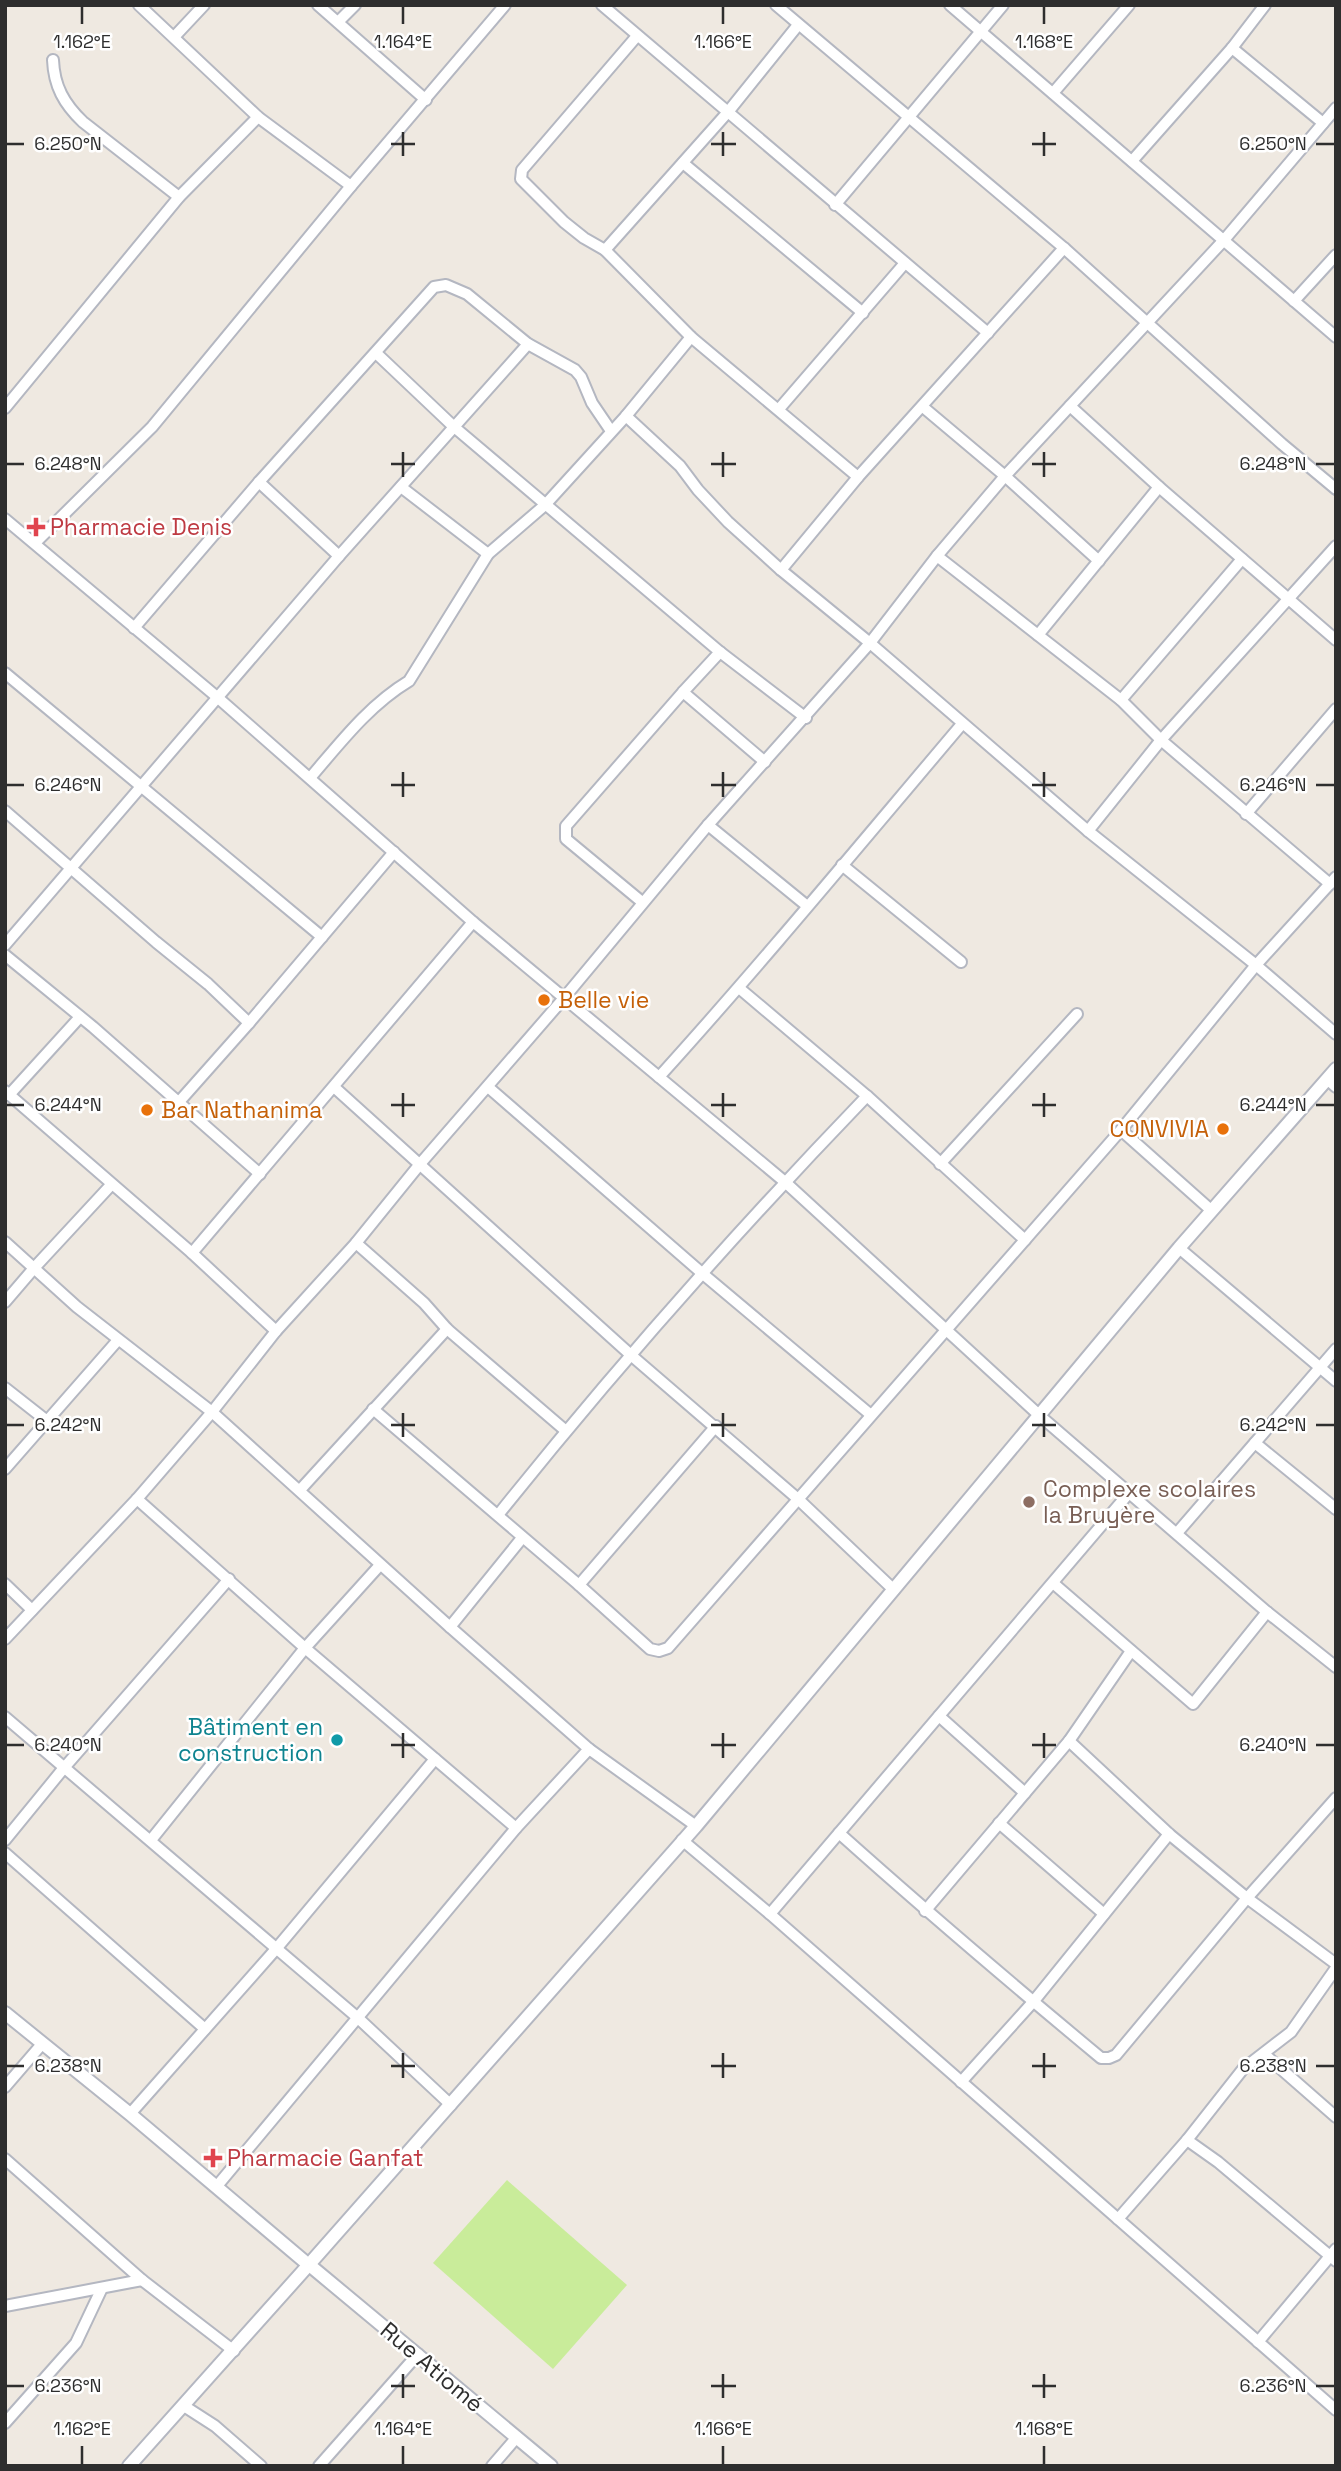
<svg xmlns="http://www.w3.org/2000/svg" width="1341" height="2471" viewBox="0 0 1341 2471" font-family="'Space Grotesk',sans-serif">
<rect width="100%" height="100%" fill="#efe9e1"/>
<path fill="#c9ec9a" d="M 507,2180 L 627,2285 L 553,2369 L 433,2263 Z"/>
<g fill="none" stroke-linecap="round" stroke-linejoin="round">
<g stroke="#b4b7c1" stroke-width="14">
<g id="minor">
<path d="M 139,5 L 258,117 L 351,186"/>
<path d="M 318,5 L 426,100"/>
<path d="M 602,5 L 988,333"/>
<path d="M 776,5 L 1064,248 L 1282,444 L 1336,489"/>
<path d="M 950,5 L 1336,337"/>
<path d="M 338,22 L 355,5"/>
<path d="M 637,36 L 522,170 L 521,179 L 564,222 L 584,238 L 605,250 L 691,337 L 858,477"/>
<path d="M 174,37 L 204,5"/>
<path d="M 1232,48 L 1323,123"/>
<path d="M 53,60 C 54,86 64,104 83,122 L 179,197"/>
<path d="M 1053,93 L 1129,5"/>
<path d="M 1132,161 L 1232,48 L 1265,5"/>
<path d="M 683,163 L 863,313"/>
<path d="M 835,205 L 1003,5"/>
<path d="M 605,250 L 728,112 L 798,25"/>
<path d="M 1294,301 L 1336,255"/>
<path d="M 376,353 L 453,426 L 720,652 L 806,718"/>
<path d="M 1070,406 L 1159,487 L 1336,640"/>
<path d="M 923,407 L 1005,476 L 1099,561"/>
<path d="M 5,408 L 179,197 L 258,117"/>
<path d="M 779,409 L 905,263"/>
<path d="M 626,416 L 680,466 L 698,490 L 728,522 L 781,570 L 870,643 L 1088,831 L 1256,965 L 1336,1034"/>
<path d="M 259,482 L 339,556"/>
<path d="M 401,487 L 488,554"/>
<path d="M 5,519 L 217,697 L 473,922 L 785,1182 L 1039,1415 L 1267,1612 L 1336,1667"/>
<path d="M 35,543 L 152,427 L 351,186 L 505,5"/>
<path d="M 937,556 L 1121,700 L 1161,740 L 1330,884"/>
<path d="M 781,570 L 858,477 L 1064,248"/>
<path d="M 134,628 L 259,482 L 434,287 L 446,285 L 467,294 L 528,344 L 575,370 L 581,377 L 592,403 L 611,431"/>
<path d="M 1038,635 L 1159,487"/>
<path d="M 5,673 L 322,937"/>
<path d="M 683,692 L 765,762"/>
<path d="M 1121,700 L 1242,559"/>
<path d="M 310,778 C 340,743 369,705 409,681 L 488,554 L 545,505 L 626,416 L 691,337"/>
<path d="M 5,811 L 156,942 L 208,984 L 249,1023"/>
<path d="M 1246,814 L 1336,709"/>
<path d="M 708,825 L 806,905"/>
<path d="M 1088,831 L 1161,740 L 1336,546"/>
<path d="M 842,865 L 961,962"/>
<path d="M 642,902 L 566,839 L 566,826 L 683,692 L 720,652"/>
<path d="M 5,945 L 339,556 L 528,344"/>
<path d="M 5,955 L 93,1027 L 260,1174"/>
<path d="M 739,988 L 867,1096 L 1025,1240"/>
<path d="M 659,1077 C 763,962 862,842 962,724"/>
<path d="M 1327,1079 L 1336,1087"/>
<path d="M 334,1087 L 632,1356 L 798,1499 L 894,1590"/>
<path d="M 488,1087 L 703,1274 L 871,1415"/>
<path d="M 5,1091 L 192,1253 L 276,1331"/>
<path d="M 9,1095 L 80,1017"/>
<path d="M 178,1103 L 249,1023 L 394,852"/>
<path d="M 1121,1130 L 1212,1211"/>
<path d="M 940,1164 L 1077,1014"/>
<path d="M 5,1242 L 77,1307 L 212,1412 L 450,1627 L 589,1749 L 696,1826"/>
<path d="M 356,1243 L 424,1303 L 447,1329 L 566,1431"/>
<path d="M 1179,1248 L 1336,1381"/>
<path d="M 192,1253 L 473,922"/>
<path d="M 5,1302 L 35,1267 L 111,1185"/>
<path d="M 5,1388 L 47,1421 L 118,1340"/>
<path d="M 373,1409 L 579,1585 L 650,1649 L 659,1651 L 668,1648 L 1121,1130 L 1256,965 L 1336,877"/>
<path d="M 1255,1443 L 1336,1509"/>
<path d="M 5,1469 L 47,1421"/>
<path d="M 300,1490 L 447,1329"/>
<path d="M 137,1499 L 305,1648 L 516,1828"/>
<path d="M 498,1515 C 614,1370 738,1230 867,1096"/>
<path d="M 1177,1533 L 1336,1349"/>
<path d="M 1053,1583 L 1193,1704 L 1267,1612"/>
<path d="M 5,1584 L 32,1610"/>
<path d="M 579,1585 L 716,1426"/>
<path d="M 450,1627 L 522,1538"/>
<path d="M 5,1639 L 137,1499 L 212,1412 L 276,1331 L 356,1243 L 420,1164 L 564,998 L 708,825 L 870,643 L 937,556 L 1005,476 L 1224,240 L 1336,108"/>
<path d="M 939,1716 L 1025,1793"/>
<path d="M 5,1717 L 358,2018 L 451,2105"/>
<path d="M 1069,1741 L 1169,1834 L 1247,1898 L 1336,1964"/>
<path d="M 999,1823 L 1104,1914"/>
<path d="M 839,1833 C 925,1910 1012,1984 1101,2058 L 1109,2058 L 1116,2055 L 1247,1898 L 1336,1798"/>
<path d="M 5,1840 L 63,1769 L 229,1579"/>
<path d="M 151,1840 L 305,1648 L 380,1565"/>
<path d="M 682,1840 L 770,1914 L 1336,2410"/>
<path d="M 5,1853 L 205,2029"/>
<path d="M 925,1911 L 1069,1741 L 1131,1651"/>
<path d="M 770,1914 L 1129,1493"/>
<path d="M 1264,2054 L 1336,2117"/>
<path d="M 961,2082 L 1033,2002 L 1169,1834"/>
<path d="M 5,2087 L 42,2044"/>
<path d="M 130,2114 L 276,1949 L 435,1759"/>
<path d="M 1187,2140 L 1218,2162 L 1336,2261"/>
<path d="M 5,2159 L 142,2280 L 234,2351"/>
<path d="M 217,2186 L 516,1828 L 589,1749"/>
<path d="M 1118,2219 L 1187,2140 L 1243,2069 L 1291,2032 L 1336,1968"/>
<path d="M 5,2306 L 142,2280"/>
<path d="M 1258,2342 L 1336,2249"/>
<path d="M 184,2406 L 215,2426 L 261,2466"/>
<path d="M 5,2423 L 76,2343 L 102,2288"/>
<path d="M 319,2466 L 418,2354"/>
<path d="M 492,2466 L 517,2437"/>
</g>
</g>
<g stroke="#b4b7c1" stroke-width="16">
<g id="tertiary">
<path d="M 5,2013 L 130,2114 L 304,2261"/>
<path d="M 313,2260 L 696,1826 L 1179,1248 L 1336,1069"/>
<path d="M 313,2268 L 551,2466"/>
<path d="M 129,2466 L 305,2269"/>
</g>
</g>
<use href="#minor" stroke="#fff" stroke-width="10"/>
<use href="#tertiary" stroke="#fff" stroke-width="12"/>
</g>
<path fill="none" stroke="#2e2e2e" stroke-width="2.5" d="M 82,7 L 82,24M 403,7 L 403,24M 723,7 L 723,24M 1044,7 L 1044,24M 403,132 L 403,156M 723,132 L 723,156M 1044,132 L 1044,156M 7,144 L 24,144M 391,144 L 415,144M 711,144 L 736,144M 1032,144 L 1056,144M 1316,144 L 1334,144M 403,452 L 403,477M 723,452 L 723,477M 1044,452 L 1044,477M 7,464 L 24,464M 391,464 L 415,464M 711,464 L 736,464M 1032,464 L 1056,464M 1316,464 L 1334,464M 403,772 L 403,797M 723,772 L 723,797M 1044,772 L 1044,797M 7,785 L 24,785M 391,785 L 415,785M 711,785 L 736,785M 1032,785 L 1056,785M 1316,785 L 1334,785M 403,1093 L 403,1117M 723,1093 L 723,1117M 1044,1093 L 1044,1117M 7,1105 L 24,1105M 391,1105 L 415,1105M 711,1105 L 736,1105M 1032,1105 L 1056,1105M 1316,1105 L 1334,1105M 403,1413 L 403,1437M 723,1413 L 723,1437M 1044,1413 L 1044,1437M 7,1425 L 24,1425M 391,1425 L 415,1425M 711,1425 L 736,1425M 1032,1425 L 1056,1425M 1316,1425 L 1334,1425M 403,1733 L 403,1758M 723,1733 L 723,1758M 1044,1733 L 1044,1758M 7,1745 L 24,1745M 391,1745 L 415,1745M 711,1745 L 736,1745M 1032,1745 L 1056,1745M 1316,1745 L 1334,1745M 403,2053 L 403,2078M 723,2053 L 723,2078M 1044,2053 L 1044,2078M 7,2066 L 24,2066M 391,2066 L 415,2066M 711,2066 L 736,2066M 1032,2066 L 1056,2066M 1316,2066 L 1334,2066M 403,2374 L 403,2398M 723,2374 L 723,2398M 1044,2374 L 1044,2398M 7,2386 L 24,2386M 391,2386 L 415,2386M 711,2386 L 736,2386M 1032,2386 L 1056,2386M 1316,2386 L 1334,2386M 82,2446 L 82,2464M 403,2446 L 403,2464M 723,2446 L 723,2464M 1044,2446 L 1044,2464"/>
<g fill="#e0444e" stroke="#fff" stroke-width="2.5">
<path d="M32.5 516.5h7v7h7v7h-7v7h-7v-7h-7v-7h7z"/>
<path d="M209.5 2147.5h7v7h7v7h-7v7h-7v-7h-7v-7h7z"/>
</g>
<g fill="#e8710a" stroke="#fff" stroke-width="2.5">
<circle cx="544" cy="1000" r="7"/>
<circle cx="147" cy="1110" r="7"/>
<circle cx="1223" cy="1129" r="7"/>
</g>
<circle fill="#8d6e63" stroke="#fff" stroke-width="2.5" cx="1029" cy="1502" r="7"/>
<circle fill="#0f9aa8" stroke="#fff" stroke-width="2.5" cx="337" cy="1740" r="7"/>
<g text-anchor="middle" stroke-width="5" stroke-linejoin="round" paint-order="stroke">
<g font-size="23" fill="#be3a42" stroke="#fff" text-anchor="start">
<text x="50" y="535">Pharmacie Denis</text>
<text x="227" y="2166">Pharmacie Ganfat</text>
</g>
<g font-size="23" fill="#c56008" stroke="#fff" text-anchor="start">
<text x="558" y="1008">Belle vie</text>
<text x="161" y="1118">Bar Nathanima</text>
<text x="1209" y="1137" text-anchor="end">CONVIVIA</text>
</g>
<g font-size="23" fill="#785e54" stroke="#fff" text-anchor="start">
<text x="1043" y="1497">Complexe scolaires<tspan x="1043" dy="26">la Bruyère</tspan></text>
</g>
<g font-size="23" fill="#0d838f" stroke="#fff" text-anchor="end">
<text x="323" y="1735">Bâtiment en<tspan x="323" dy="26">construction</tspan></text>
</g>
<g font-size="23" fill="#2e2e2e" stroke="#fff">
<text transform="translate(432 2367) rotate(40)" y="8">Rue Atiomé</text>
</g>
</g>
<g font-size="18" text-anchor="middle" fill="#2e2e2e" stroke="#fff" stroke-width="5" stroke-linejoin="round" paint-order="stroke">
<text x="82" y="48">1.162°E</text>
<text x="403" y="48">1.164°E</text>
<text x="723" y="48">1.166°E</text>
<text x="1044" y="48">1.168°E</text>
<text x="68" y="150">6.250°N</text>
<text x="1273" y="150">6.250°N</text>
<text x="68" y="470">6.248°N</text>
<text x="1273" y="470">6.248°N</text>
<text x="68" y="791">6.246°N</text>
<text x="1273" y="791">6.246°N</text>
<text x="68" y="1111">6.244°N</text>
<text x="1273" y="1111">6.244°N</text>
<text x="68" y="1431">6.242°N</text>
<text x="1273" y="1431">6.242°N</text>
<text x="68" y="1751">6.240°N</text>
<text x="1273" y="1751">6.240°N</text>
<text x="68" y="2072">6.238°N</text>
<text x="1273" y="2072">6.238°N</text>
<text x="68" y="2392">6.236°N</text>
<text x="1273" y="2392">6.236°N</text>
<text x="82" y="2435">1.162°E</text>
<text x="403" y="2435">1.164°E</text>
<text x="723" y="2435">1.166°E</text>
<text x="1044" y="2435">1.168°E</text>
</g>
<rect width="1341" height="2471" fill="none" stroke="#2e2e2e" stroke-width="14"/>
</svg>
